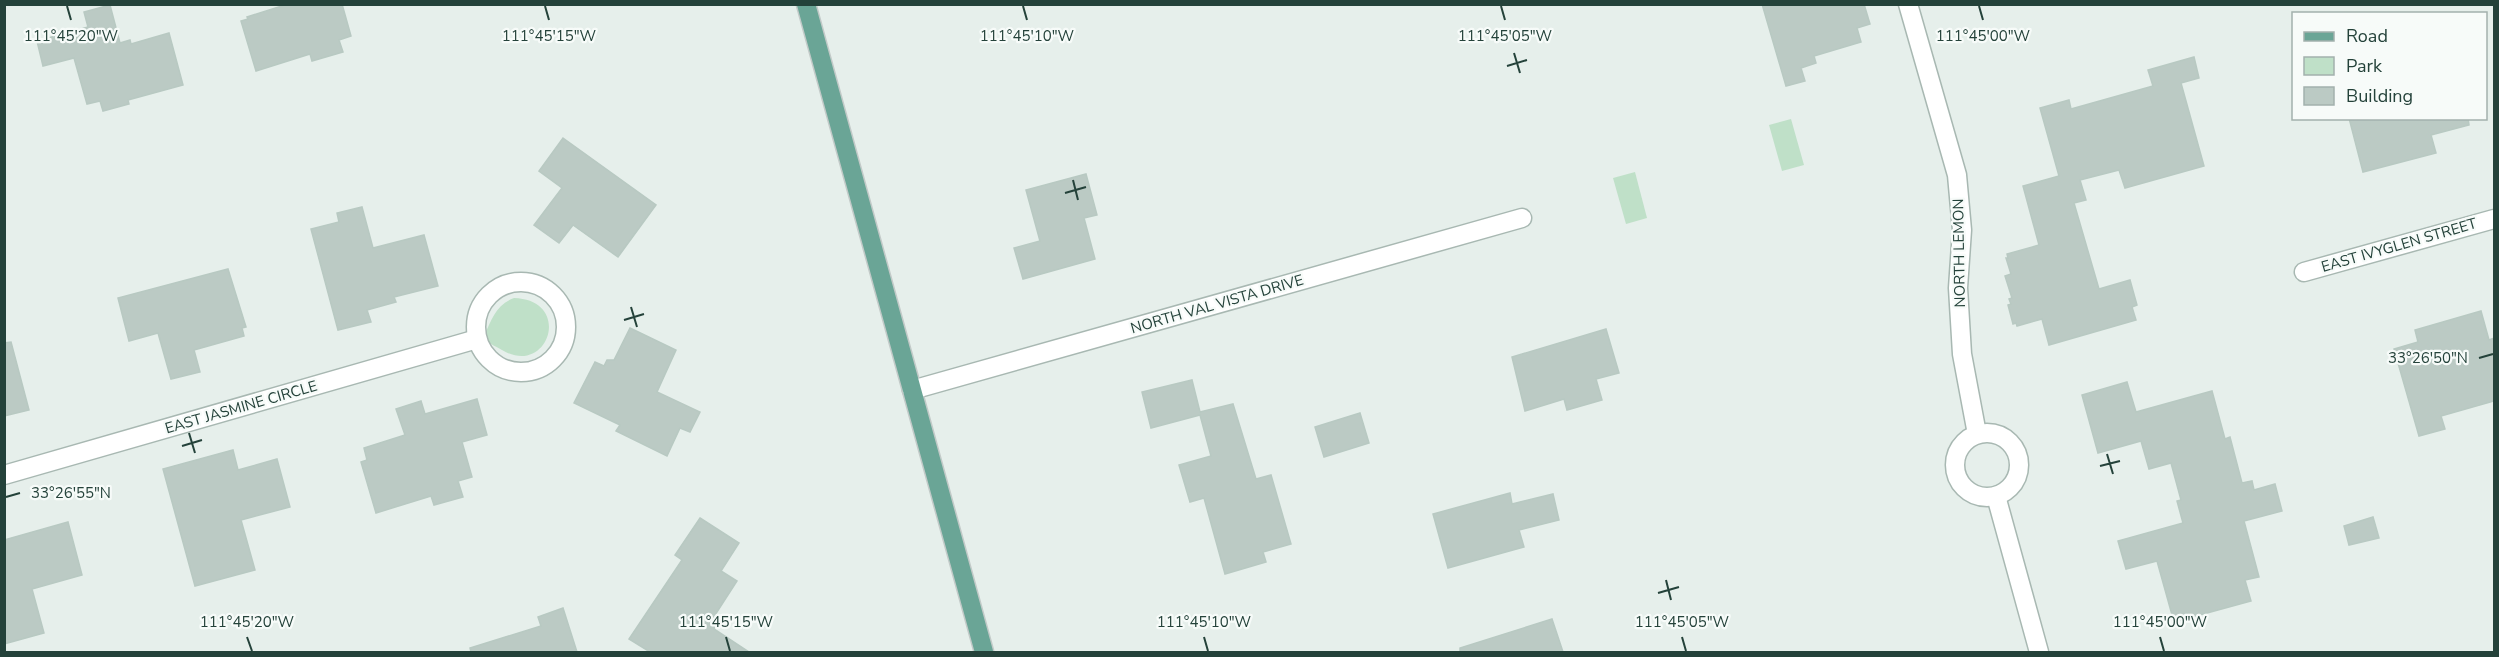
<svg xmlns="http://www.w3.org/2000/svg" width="2499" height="657" viewBox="0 0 2499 657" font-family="'Nunito Sans',sans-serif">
<rect width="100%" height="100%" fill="#e6efeb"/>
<g fill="#bfe0c8">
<path d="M 1791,119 L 1804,165 L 1782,171 L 1769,125 Z"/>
<path d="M 1635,172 L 1647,218 L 1626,224 L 1613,178 Z"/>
<path d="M 514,298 C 574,300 548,378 502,350 C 495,346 487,343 484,336 C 492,319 496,305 514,298 Z"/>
</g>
<g fill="#bbcac4" stroke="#b8c9c2" stroke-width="1.5">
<path d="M 288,4 L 342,4 L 351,36 L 339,40 L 343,52 L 312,61 L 310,54 L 256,71 L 241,21 L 248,19 L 247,17 Z"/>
<path d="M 1762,4 L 1864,4 L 1870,24 L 1857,28 L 1861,42 L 1814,56 L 1816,63 L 1801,68 L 1805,81 L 1786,86 Z"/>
<path d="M 110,5 L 120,43 L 130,40 L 131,44 L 169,33 L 183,85 L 128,100 L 129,104 L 103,111 L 100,101 L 87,104 L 74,58 L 43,66 L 37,41 L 88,27 L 84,12 Z"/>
<path d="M 2194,57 L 2199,78 L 2181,83 L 2204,166 L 2125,188 L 2119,170 L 2080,180 L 2086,200 L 2074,203 L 2099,289 L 2130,280 L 2137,305 L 2132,307 L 2136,320 L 2049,345 L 2042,319 L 2017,326 L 2016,323 L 2013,324 L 2008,305 L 2011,304 L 2009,299 L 2012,298 L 2005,276 L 2011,274 L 2006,258 L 2008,258 L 2007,254 L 2039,245 L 2023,186 L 2059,176 L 2040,108 L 2069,100 L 2071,109 L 2153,86 L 2148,70 Z"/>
<path d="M 2349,118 L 2468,118 L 2469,125 L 2431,135 L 2436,153 L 2363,172 Z"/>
<path d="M 563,138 L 656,205 L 618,257 L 573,225 L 559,243 L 534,225 L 562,188 L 539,171 Z"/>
<path d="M 1086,174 L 1097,215 L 1084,218 L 1095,259 L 1023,279 L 1014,248 L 1040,241 L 1026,190 Z"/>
<path d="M 362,207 L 373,248 L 424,235 L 438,286 L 394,297 L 396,302 L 367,310 L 371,322 L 338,330 L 311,229 L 339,222 L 337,213 Z"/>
<path d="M 228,269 L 246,327 L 242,328 L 244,336 L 194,350 L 200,372 L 171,379 L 158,333 L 129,341 L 118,298 Z"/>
<path d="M 2481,311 L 2489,340 L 2494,338 L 2494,401 L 2441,416 L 2445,429 L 2419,436 L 2394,349 L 2418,342 L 2415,330 Z"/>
<path d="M 630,328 L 676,350 L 657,392 L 700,412 L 690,432 L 680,428 L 667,456 L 616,431 L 620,425 L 574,403 L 595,362 L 604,366 L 607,360 L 614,360 Z"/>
<path d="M 1606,329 L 1619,373 L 1596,379 L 1602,400 L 1567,410 L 1564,399 L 1525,411 L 1512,357 Z"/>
<path d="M 11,342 L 29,410 L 4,416 L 4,343 Z"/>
<path d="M 1192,380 L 1200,412 L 1233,404 L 1256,479 L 1271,475 L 1291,544 L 1263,552 L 1266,562 L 1225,574 L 1204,498 L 1190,502 L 1179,465 L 1211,456 L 1200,415 L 1151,428 L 1142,392 Z"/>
<path d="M 2127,382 L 2136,412 L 2212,391 L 2225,439 L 2230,437 L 2242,483 L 2252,481 L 2254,490 L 2275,484 L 2282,511 L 2244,521 L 2259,577 L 2245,580 L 2251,601 L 2174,622 L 2157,561 L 2126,569 L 2118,541 L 2183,523 L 2177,501 L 2181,500 L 2171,463 L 2149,469 L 2141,441 L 2098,453 L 2082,395 Z"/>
<path d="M 477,399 L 487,435 L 462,442 L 472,477 L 458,481 L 463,497 L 434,505 L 431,496 L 376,513 L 361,462 L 367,460 L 364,448 L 405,435 L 396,409 L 421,401 L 425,414 Z"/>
<path d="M 1360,413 L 1369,443 L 1324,457 L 1315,427 Z"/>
<path d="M 233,450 L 238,470 L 277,459 L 290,507 L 241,520 L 255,570 L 195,586 L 163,469 Z"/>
<path d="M 1510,493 L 1512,504 L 1553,494 L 1559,520 L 1519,530 L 1524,547 L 1448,568 L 1433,514 Z"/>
<path d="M 2373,517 L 2379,538 L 2349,545 L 2344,526 Z"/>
<path d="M 700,518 L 739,543 L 721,571 L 737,581 L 715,615 L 721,618 L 714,629 L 749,652 L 650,652 L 629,639 L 682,560 L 675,555 Z"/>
<path d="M 68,522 L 82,575 L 32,589 L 44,633 L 4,644 L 4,540 Z"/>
<path d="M 563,608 L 577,652 L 471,652 L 470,648 L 541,626 L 538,617 Z"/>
<path d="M 1552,619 L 1563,652 L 1460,652 L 1460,648 Z"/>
</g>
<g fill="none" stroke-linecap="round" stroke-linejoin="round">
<g stroke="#a8b8b2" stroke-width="21">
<g id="minor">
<path d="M 1908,4 L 1957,175 L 1962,230 L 1958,288 L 1962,354 L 1977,434"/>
<path d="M 2304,272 L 2494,219"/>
<circle cx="521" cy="327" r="45"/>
<path d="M 912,390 L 1522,218"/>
<circle cx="1987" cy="465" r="32"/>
<path d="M 4,475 L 477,339"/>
<path d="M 1996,496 L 2039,652"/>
</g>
</g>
<g stroke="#c2cac8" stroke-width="21">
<path id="major" d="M 806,4 L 984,652"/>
</g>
<use href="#minor" stroke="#fff" stroke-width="18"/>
<use href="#major" stroke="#6aa596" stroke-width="18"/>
</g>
<path fill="none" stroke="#24423a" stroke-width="2" d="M 67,6 L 71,20M 545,6 L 549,20M 1023,6 L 1027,20M 1501,6 L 1505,20M 1979,6 L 1983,20M 1514,53 L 1520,73M 1507,66 L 1527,60M 1073,180 L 1078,200M 1065,193 L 1086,187M 631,307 L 637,327M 624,320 L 644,314M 2479,358 L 2493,354M 189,433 L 195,453M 182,446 L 202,440M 2107,454 L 2113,474M 2100,466 L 2120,461M 6,497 L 20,493M 1666,580 L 1671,600M 1658,593 L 1679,587M 247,637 L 252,651M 726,637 L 730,651M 1204,637 L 1208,651M 1682,637 L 1686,651M 2160,637 L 2164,651"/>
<g text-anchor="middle" stroke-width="4.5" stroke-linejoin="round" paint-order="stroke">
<g font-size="15" fill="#24423a" stroke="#f7fbf9">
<text transform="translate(2399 245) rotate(-16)" y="5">EAST IVYGLEN STREET</text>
<text transform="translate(1959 253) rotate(-91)" y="5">NORTH LEMON</text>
<text transform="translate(1217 304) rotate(-16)" y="5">NORTH VAL VISTA DRIVE</text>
<text transform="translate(241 407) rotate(-16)" y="5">EAST JASMINE CIRCLE</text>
</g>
</g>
<g font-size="15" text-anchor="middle" fill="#24423a" stroke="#f7fbf9" stroke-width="4.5" stroke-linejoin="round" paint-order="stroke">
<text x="71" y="41">111°45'20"W</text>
<text x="549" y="41">111°45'15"W</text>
<text x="1027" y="41">111°45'10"W</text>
<text x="1505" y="41">111°45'05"W</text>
<text x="1983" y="41">111°45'00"W</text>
<text x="2428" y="363">33°26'50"N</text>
<text x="71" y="498">33°26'55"N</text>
<text x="247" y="627">111°45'20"W</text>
<text x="726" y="627">111°45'15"W</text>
<text x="1204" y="627">111°45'10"W</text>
<text x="1682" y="627">111°45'05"W</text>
<text x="2160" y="627">111°45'00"W</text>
</g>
<rect width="2499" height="657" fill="none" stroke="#24423a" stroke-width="12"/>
<rect x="2292" y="12" width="195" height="108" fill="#f7fbf9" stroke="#a3b1ad" stroke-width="1.5"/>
<rect x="2304" y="32" width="30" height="9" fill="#6aa596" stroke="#a3b1ad" stroke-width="1.5"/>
<text x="2346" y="42" font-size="18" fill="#24423a">Road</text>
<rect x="2304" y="57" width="30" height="18" fill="#bfe0c8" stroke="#a3b1ad" stroke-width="1.5"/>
<text x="2346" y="72" font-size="18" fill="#24423a">Park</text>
<rect x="2304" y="87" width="30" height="18" fill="#bbcac4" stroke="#a3b1ad" stroke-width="1.5"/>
<text x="2346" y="102" font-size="18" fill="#24423a">Building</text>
</svg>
